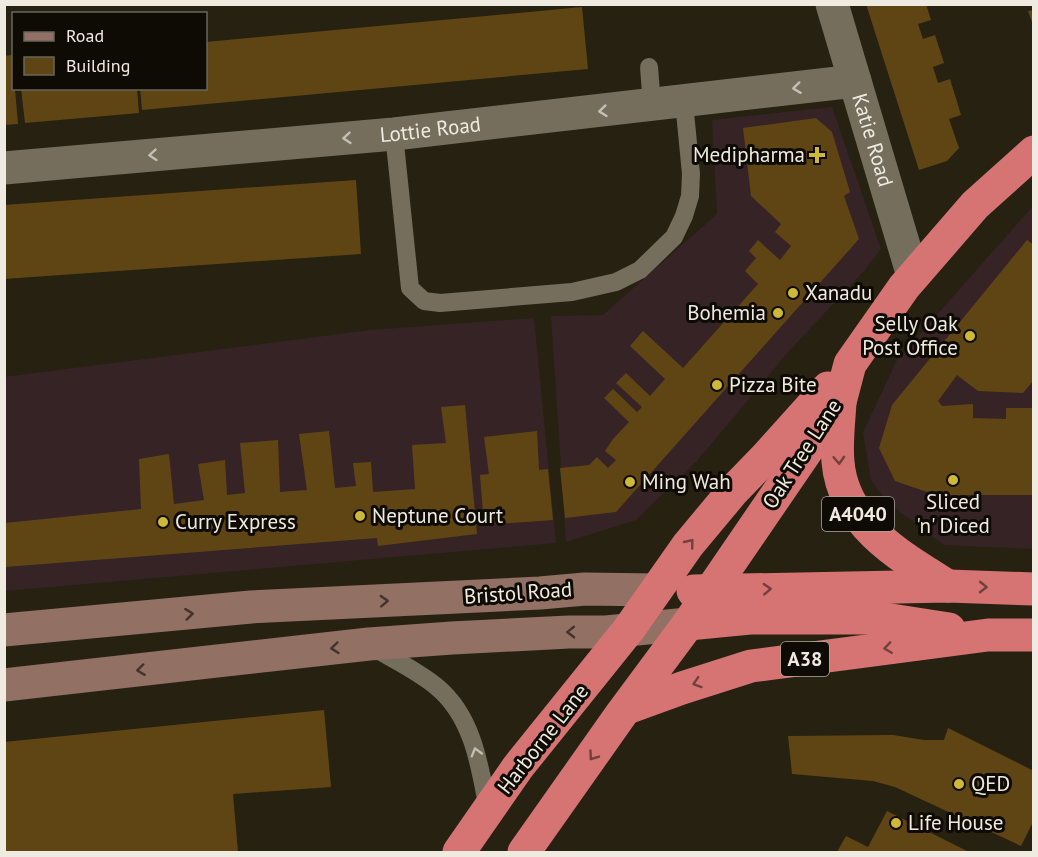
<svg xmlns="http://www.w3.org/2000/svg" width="1038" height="857" viewBox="0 0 1038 857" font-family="'PT Sans',sans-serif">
<rect width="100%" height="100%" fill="#272112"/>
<g fill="#362326">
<path d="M 832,107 L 881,249 L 864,271 L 789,351 L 697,461 L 636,520 L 566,542 L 551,316 L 603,315 L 717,214 L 712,120 Z"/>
<path d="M 1033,206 L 1033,549 L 944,545 L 887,502 L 871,480 L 863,432 L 897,360 Z"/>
<path d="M 534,318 L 556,543 L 5,591 L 4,377 L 370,330 Z"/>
</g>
<g fill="#604514">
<path d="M 866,4 L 926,4 L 931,20 L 918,24 L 923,39 L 935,35 L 944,63 L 933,67 L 938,83 L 950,79 L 961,115 L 949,119 L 959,148 L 947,161 L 919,170 Z"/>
<path d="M 582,7 L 588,69 L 142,110 L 140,88 L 206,88 L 206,42 Z"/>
<path d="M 1034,10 L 1034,25 L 1033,25 L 1028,11 Z"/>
<path d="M 12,55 L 18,124 L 4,125 L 4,56 Z"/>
<path d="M 21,88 L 137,88 L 139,113 L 25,123 Z"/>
<path d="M 816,118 L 832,132 L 850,192 L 844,196 L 859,239 L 616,512 L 565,518 L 560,468 L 589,465 L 597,457 L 608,468 L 616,460 L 605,451 L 613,439 L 629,422 L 604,398 L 613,389 L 637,412 L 642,407 L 616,383 L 626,373 L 650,396 L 665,379 L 630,346 L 643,331 L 683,368 L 758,284 L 745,271 L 756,258 L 749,251 L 758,240 L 780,260 L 791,246 L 775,232 L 781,224 L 751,196 L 743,128 Z"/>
<path d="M 356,180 L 361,254 L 4,279 L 4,205 Z"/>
<path d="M 1027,240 L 1034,245 L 1034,380 L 1023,393 L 978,391 L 957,375 L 938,401 L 942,406 L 973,404 L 973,418 L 1006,419 L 1006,408 L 1034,408 L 1034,495 L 936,495 L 895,481 L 879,448 L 892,405 Z"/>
<path d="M 465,405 L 477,534 L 378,546 L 377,538 L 5,567 L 5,523 L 141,509 L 139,459 L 169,454 L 174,504 L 204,500 L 198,464 L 225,460 L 227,495 L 245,493 L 240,443 L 278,440 L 280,492 L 307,490 L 299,434 L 329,431 L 335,488 L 356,486 L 353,463 L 371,462 L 373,492 L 415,489 L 412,445 L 446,443 L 441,407 Z"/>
<path d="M 537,431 L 539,470 L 548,469 L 553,520 L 484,525 L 480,475 L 489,474 L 484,437 Z"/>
<path d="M 324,710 L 331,787 L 233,794 L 238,852 L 4,852 L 4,742 Z"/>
<path d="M 948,728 L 1034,771 L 1034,820 L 1021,846 L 895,787 L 873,781 L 792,774 L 788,736 L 893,735 L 924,740 L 944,740 Z"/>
<path d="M 887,811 L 969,852 L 837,852 L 846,836 L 868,847 Z"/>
</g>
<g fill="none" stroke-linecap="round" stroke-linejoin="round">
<g stroke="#756e5d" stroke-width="18">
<path d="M 649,67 L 652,105"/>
<path d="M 394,134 L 410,288 L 424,301 L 440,303 L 572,292 L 616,282 L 640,270 L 674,237 L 684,216 L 690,196 L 691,174 L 684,102"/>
<path d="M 373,647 C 394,660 418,671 437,687 C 473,717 480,766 488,810"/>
</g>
<g stroke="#756e5d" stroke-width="33">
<path id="s1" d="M 832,4 L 913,276"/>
<path id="s2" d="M 4,168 L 394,134 L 855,81"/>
</g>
<g stroke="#927064" stroke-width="33">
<path d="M 4,630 L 251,607 L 540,593 L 585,589 L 656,590"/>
<path d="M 4,685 L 369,644 L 452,638 L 569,632 L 606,632 L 688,624"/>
</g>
<g stroke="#d57473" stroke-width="33">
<path d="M 840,402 C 839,421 836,443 838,462 C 843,524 901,557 948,586"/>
<path d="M 693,591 L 948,586 L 1034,589"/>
<path d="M 688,624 L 750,618 L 878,618 L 949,629"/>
<path d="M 627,708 L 682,688 L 751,666 L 988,635 L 1034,635"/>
<path d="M 459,852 L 518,767 L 629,629 L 688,545 L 733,491 L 766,457 L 828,388"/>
<path d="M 524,852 L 622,713 L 688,624 L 840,402 L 850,364 L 904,287 L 975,205 L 1034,152"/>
</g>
</g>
<defs><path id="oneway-chevron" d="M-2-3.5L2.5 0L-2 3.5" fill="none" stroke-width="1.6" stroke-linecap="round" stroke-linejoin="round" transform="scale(1.5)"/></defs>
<g stroke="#c4bfb3">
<use href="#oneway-chevron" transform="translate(797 88) rotate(173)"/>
<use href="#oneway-chevron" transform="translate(603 111) rotate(174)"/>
<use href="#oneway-chevron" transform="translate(347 138) rotate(175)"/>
<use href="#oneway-chevron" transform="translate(153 155) rotate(175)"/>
<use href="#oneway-chevron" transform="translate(476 752) rotate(-106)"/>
</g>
<g stroke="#72403c">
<use href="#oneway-chevron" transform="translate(839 460) rotate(87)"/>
<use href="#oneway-chevron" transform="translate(690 543) rotate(-51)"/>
<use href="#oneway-chevron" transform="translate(983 587) rotate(1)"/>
<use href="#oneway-chevron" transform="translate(767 589) rotate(-3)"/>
<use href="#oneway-chevron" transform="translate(888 648) rotate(172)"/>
<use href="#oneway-chevron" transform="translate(697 683) rotate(162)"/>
<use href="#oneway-chevron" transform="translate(593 756) rotate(125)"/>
</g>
<g stroke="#43332b">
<use href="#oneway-chevron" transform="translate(384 601) rotate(-3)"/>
<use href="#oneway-chevron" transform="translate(189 614) rotate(-7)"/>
<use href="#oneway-chevron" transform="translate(571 632) rotate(179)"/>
<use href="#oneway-chevron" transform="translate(335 648) rotate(174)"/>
<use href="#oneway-chevron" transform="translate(141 670) rotate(173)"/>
</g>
<g fill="#ceb837" stroke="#0e0b05" stroke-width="2">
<path d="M814 146h6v6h6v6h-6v6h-6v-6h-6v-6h6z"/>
<circle cx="793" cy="293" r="6"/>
<circle cx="778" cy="313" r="6"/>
<circle cx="970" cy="336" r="6"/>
<circle cx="717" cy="385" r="6"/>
<circle cx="953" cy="480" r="6"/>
<circle cx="630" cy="482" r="6"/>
<circle cx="360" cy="516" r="6"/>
<circle cx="163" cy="522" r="6"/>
<circle cx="959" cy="784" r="6"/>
<circle cx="896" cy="823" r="6"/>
</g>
<g text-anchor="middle" stroke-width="6" stroke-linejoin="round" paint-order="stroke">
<g fill="#0e0b05" stroke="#aca89f" stroke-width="1.5">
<rect x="822" y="497" width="72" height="34" rx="4.5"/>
<rect x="781" y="642" width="48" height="34" rx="4.5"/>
</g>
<g font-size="20" font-weight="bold" fill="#efebe1">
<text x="858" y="521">A4040</text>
<text x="805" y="666">A38</text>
</g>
<g font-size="21" fill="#efebe1" stroke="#0e0b05">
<text dy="7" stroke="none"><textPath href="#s2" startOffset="428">Lottie Road</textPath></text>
<text dy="7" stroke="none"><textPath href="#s1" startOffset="142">Katie Road</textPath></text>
<text transform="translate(802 454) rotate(-57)" y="7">Oak Tree Lane</text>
<text transform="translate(518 593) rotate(-4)" y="7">Bristol Road</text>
<text transform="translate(543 739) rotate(-52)" y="7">Harborne Lane</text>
</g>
<g font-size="21" fill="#efebe1" stroke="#0e0b05" text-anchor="start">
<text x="805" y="162" text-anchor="end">Medipharma</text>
<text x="805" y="300">Xanadu</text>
<text x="766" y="320" text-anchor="end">Bohemia</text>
<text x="958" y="331" text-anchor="end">Selly Oak<tspan x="958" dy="24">Post Office</tspan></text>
<text x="729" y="392">Pizza Bite</text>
<text x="642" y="489">Ming Wah</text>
<text x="953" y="509" text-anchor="middle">Sliced<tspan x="953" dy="24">'n' Diced</tspan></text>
<text x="372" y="523">Neptune Court</text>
<text x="175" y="529">Curry Express</text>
<text x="971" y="791">QED</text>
<text x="908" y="830">Life House</text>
</g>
</g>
<rect width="1038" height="857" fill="none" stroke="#efebe1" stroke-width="12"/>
<rect x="12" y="12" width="195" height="78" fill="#0e0b05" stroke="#68655d" stroke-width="1.5"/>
<rect x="24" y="32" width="30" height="9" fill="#927064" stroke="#68655d" stroke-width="1.5"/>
<text x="66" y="42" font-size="18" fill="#efebe1">Road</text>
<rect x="24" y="57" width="30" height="18" fill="#604514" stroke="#68655d" stroke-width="1.5"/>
<text x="66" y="72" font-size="18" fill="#efebe1">Building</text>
</svg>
